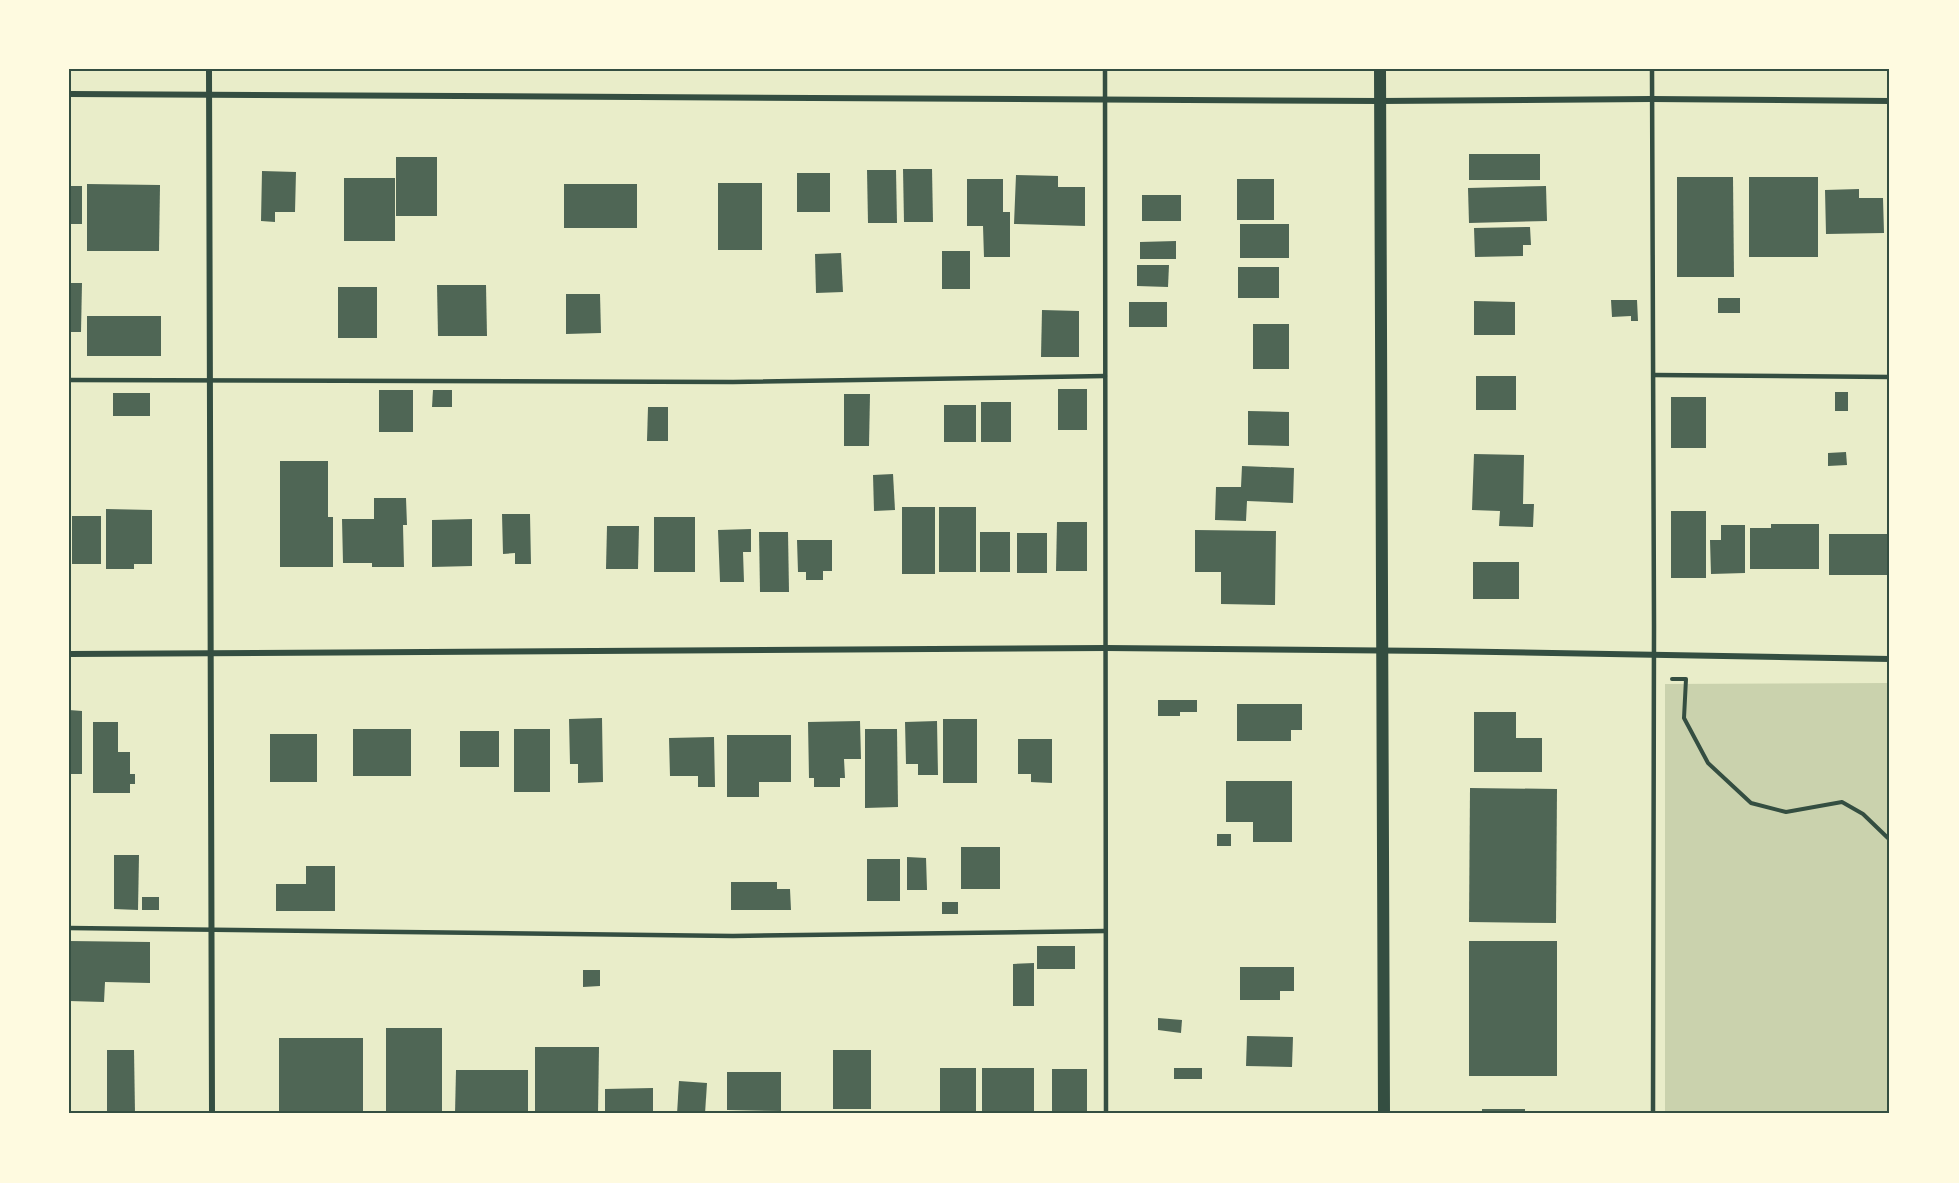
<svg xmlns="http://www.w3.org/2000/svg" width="1959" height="1183" viewBox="0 0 1959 1183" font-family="'Source Sans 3',sans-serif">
<rect width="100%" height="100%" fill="#e9edc9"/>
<path fill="#cad2ad" d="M 1890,683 L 1890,1114 L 1665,1114 L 1665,684 Z"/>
<g fill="#4f6655">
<rect x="1469" y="154" width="71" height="26"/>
<rect x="396" y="157" width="41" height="59"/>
<path d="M 903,169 L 932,169 L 933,222 L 904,222 Z"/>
<path d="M 867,170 L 896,170 L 897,223 L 868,223 Z"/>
<path d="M 262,171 L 296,172 L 295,212 L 275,212 L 275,222 L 261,221 Z"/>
<rect x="797" y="173" width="33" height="39"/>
<path d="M 1016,175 L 1058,176 L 1058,187 L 1085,187 L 1085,226 L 1014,224 Z"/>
<path d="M 1677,177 L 1733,177 L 1734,277 L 1677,277 Z"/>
<rect x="1749" y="177" width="69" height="80"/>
<rect x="344" y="178" width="51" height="63"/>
<path d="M 967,179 L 1003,179 L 1003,212 L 1010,212 L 1010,257 L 984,257 L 983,226 L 967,226 Z"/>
<rect x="1237" y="179" width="37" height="41"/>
<rect x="718" y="183" width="44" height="67"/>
<path d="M 87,184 L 160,185 L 159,251 L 87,251 Z"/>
<rect x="564" y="184" width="73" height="44"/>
<rect x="69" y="186" width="13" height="38"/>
<path d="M 1546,186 L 1547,221 L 1469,223 L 1468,188 Z"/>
<path d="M 1859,189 L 1859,198 L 1883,198 L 1884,233 L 1826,234 L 1825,190 Z"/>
<rect x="1142" y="195" width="39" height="26"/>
<rect x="1240" y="224" width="49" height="34"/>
<path d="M 1530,227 L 1531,245 L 1523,245 L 1523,256 L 1475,257 L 1474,228 Z"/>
<path d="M 1176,241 L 1176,259 L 1140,259 L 1140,242 Z"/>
<rect x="942" y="251" width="28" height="38"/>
<path d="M 841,253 L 843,292 L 816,293 L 815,254 Z"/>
<path d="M 1137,265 L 1169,265 L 1168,287 L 1137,286 Z"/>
<rect x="1238" y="267" width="41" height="31"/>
<path d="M 69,283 L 82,283 L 81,332 L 69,332 Z"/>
<path d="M 437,285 L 486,285 L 487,336 L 438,336 Z"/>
<rect x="338" y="287" width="39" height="51"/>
<path d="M 566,294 L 600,294 L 601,333 L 566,334 Z"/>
<rect x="1718" y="298" width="22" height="15"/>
<path d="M 1611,300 L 1637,300 L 1638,321 L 1631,321 L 1631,316 L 1612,317 Z"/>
<path d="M 1474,301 L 1515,302 L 1515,335 L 1474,335 Z"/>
<rect x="1129" y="302" width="38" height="25"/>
<path d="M 1042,310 L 1079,311 L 1079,357 L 1041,357 Z"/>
<rect x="87" y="316" width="74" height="40"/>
<rect x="1253" y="324" width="36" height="45"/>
<rect x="1476" y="376" width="40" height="34"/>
<rect x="1058" y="389" width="29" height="41"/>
<rect x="379" y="390" width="34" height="42"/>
<path d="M 433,390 L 452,390 L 452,407 L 432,407 Z"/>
<rect x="1835" y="392" width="13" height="19"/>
<rect x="113" y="393" width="37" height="23"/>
<path d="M 844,394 L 870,394 L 869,446 L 844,446 Z"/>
<rect x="1671" y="397" width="35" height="51"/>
<rect x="981" y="402" width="30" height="40"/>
<rect x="944" y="405" width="32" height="37"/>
<path d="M 648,407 L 668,407 L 668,441 L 647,441 Z"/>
<path d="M 1248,411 L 1289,412 L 1289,446 L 1248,445 Z"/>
<path d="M 1846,452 L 1847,465 L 1828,466 L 1828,453 Z"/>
<path d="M 1474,454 L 1524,455 L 1523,504 L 1534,504 L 1533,527 L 1499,526 L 1500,511 L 1472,510 Z"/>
<path d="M 280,461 L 328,461 L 328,517 L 333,517 L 333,567 L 280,567 Z"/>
<path d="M 1242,466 L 1294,468 L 1293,503 L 1247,501 L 1246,521 L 1215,520 L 1216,487 L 1241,487 Z"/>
<path d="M 893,474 L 895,510 L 874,511 L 873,475 Z"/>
<path d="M 374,498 L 406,498 L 407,525 L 403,525 L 404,567 L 372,567 L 372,563 L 343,563 L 342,519 L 374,519 Z"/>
<rect x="902" y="507" width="33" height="67"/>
<rect x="939" y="507" width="37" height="65"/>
<path d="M 106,509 L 152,510 L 152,564 L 134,564 L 134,569 L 106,569 Z"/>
<rect x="1671" y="511" width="35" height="67"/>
<path d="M 502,514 L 530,514 L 531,564 L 515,564 L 515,553 L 503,554 Z"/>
<rect x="72" y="516" width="29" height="48"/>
<rect x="654" y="517" width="41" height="55"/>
<path d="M 472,519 L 472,566 L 432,567 L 432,520 Z"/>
<path d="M 1057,522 L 1087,522 L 1087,571 L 1056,571 Z"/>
<path d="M 1771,524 L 1819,524 L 1819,569 L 1750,569 L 1750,528 L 1771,528 Z"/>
<path d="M 1721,525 L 1745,525 L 1745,573 L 1711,574 L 1710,540 L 1721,540 Z"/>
<path d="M 607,526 L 639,526 L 638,569 L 606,569 Z"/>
<path d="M 751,529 L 751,552 L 743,552 L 744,582 L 720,582 L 718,530 Z"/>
<path d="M 1195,530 L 1276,531 L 1275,605 L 1221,604 L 1221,572 L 1195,572 Z"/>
<path d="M 759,532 L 788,532 L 789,592 L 760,592 Z"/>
<rect x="980" y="532" width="30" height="40"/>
<rect x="1017" y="533" width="30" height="40"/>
<rect x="1829" y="534" width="61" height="41"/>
<path d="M 797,540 L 832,540 L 832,571 L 823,571 L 823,580 L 806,580 L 806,572 L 798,572 Z"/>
<rect x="1473" y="562" width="46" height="37"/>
<path d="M 1158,700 L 1197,700 L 1197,712 L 1180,712 L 1180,716 L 1158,716 Z"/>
<path d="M 1237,704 L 1302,704 L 1302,730 L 1291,730 L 1291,741 L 1237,741 Z"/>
<path d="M 69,710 L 82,711 L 82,774 L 69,774 Z"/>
<path d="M 1474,712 L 1516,712 L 1516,738 L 1542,738 L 1542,772 L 1474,772 Z"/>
<path d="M 602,718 L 603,782 L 578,783 L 578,764 L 570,764 L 569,719 Z"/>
<rect x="943" y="719" width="34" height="64"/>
<path d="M 860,721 L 861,759 L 844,759 L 845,778 L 840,778 L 840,787 L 814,787 L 814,778 L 809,778 L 808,722 Z"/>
<path d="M 937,721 L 938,775 L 918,775 L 918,764 L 906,764 L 905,722 Z"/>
<path d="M 93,722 L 118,722 L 118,752 L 130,752 L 130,774 L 135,774 L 135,784 L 130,784 L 130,793 L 93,793 Z"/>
<rect x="353" y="729" width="58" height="47"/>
<rect x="514" y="729" width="36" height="63"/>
<path d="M 865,729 L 897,729 L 898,807 L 865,808 Z"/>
<rect x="460" y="731" width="39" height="36"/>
<rect x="270" y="734" width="47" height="48"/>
<path d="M 727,735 L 791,735 L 791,782 L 759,782 L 759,797 L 727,797 Z"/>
<path d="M 714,737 L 715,787 L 698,787 L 698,776 L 670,776 L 669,738 Z"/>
<path d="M 1018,739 L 1052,739 L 1052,783 L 1031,782 L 1031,774 L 1018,774 Z"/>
<path d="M 1226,781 L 1292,781 L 1292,842 L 1253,842 L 1253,822 L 1226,822 Z"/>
<path d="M 1470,788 L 1557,789 L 1556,923 L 1469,922 Z"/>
<rect x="1217" y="834" width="14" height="12"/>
<rect x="961" y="847" width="39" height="42"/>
<path d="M 114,855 L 139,855 L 138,910 L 114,909 Z"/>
<path d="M 907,857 L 926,858 L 927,890 L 907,890 Z"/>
<rect x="867" y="859" width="33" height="42"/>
<path d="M 306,866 L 335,866 L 335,911 L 276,911 L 276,884 L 306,884 Z"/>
<path d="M 731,882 L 777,882 L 777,889 L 790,889 L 791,910 L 731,910 Z"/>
<rect x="142" y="897" width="17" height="13"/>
<rect x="942" y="902" width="16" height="12"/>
<path d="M 69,941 L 150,942 L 150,983 L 105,982 L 104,1002 L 69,1001 Z"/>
<rect x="1469" y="941" width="88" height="135"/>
<rect x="1037" y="946" width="38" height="23"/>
<path d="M 1034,963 L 1034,1006 L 1013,1006 L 1013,964 Z"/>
<path d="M 1240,967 L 1294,967 L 1294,991 L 1280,991 L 1280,1000 L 1240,1000 Z"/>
<path d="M 583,970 L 600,970 L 600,986 L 583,987 Z"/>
<path d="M 1158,1018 L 1182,1020 L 1181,1033 L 1158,1030 Z"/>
<rect x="386" y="1028" width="56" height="86"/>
<path d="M 1247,1036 L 1293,1037 L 1292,1067 L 1246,1066 Z"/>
<rect x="279" y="1038" width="84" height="76"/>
<path d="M 535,1047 L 599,1047 L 598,1114 L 535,1114 Z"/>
<path d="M 107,1050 L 134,1050 L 135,1114 L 107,1114 Z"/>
<rect x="833" y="1050" width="38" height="59"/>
<rect x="940" y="1068" width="36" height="46"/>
<rect x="982" y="1068" width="52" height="46"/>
<rect x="1174" y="1068" width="28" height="11"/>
<rect x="1052" y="1069" width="35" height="45"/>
<path d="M 456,1070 L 528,1070 L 528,1114 L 455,1114 Z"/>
<path d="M 727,1072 L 781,1072 L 781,1111 L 727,1110 Z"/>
<path d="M 679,1081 L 707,1083 L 705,1114 L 677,1114 Z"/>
<path d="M 653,1088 L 653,1114 L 605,1114 L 605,1089 Z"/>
<rect x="1482" y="1109" width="43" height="5"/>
</g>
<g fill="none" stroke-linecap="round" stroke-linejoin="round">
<path stroke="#344e41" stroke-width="4" d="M 1672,679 L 1686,679 L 1684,718 L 1708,763 L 1751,803 L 1786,812 L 1842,802 L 1863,814 L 1890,840"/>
<g stroke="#344e41" stroke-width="4.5">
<path d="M 1105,69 L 1106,1114"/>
<path d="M 1652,69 L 1654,626 L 1653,1114"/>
<path d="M 1654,375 L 1890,377"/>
<path d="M 69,380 L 733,382 L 1105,376"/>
<path d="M 69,928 L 733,936 L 1105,931"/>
</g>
<g stroke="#344e41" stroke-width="6">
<path d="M 209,69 L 212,1114"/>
<path d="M 69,94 L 1380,101 L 1651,99 L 1890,101"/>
<path d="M 69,654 L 1106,648 L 1435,651 L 1890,659"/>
</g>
<path stroke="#344e41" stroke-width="12" d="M 1380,69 L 1384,1114"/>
</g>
<rect width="1959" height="1183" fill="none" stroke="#fefae0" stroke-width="141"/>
<rect x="70" y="70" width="1818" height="1042" fill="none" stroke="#344e41" stroke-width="2"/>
</svg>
